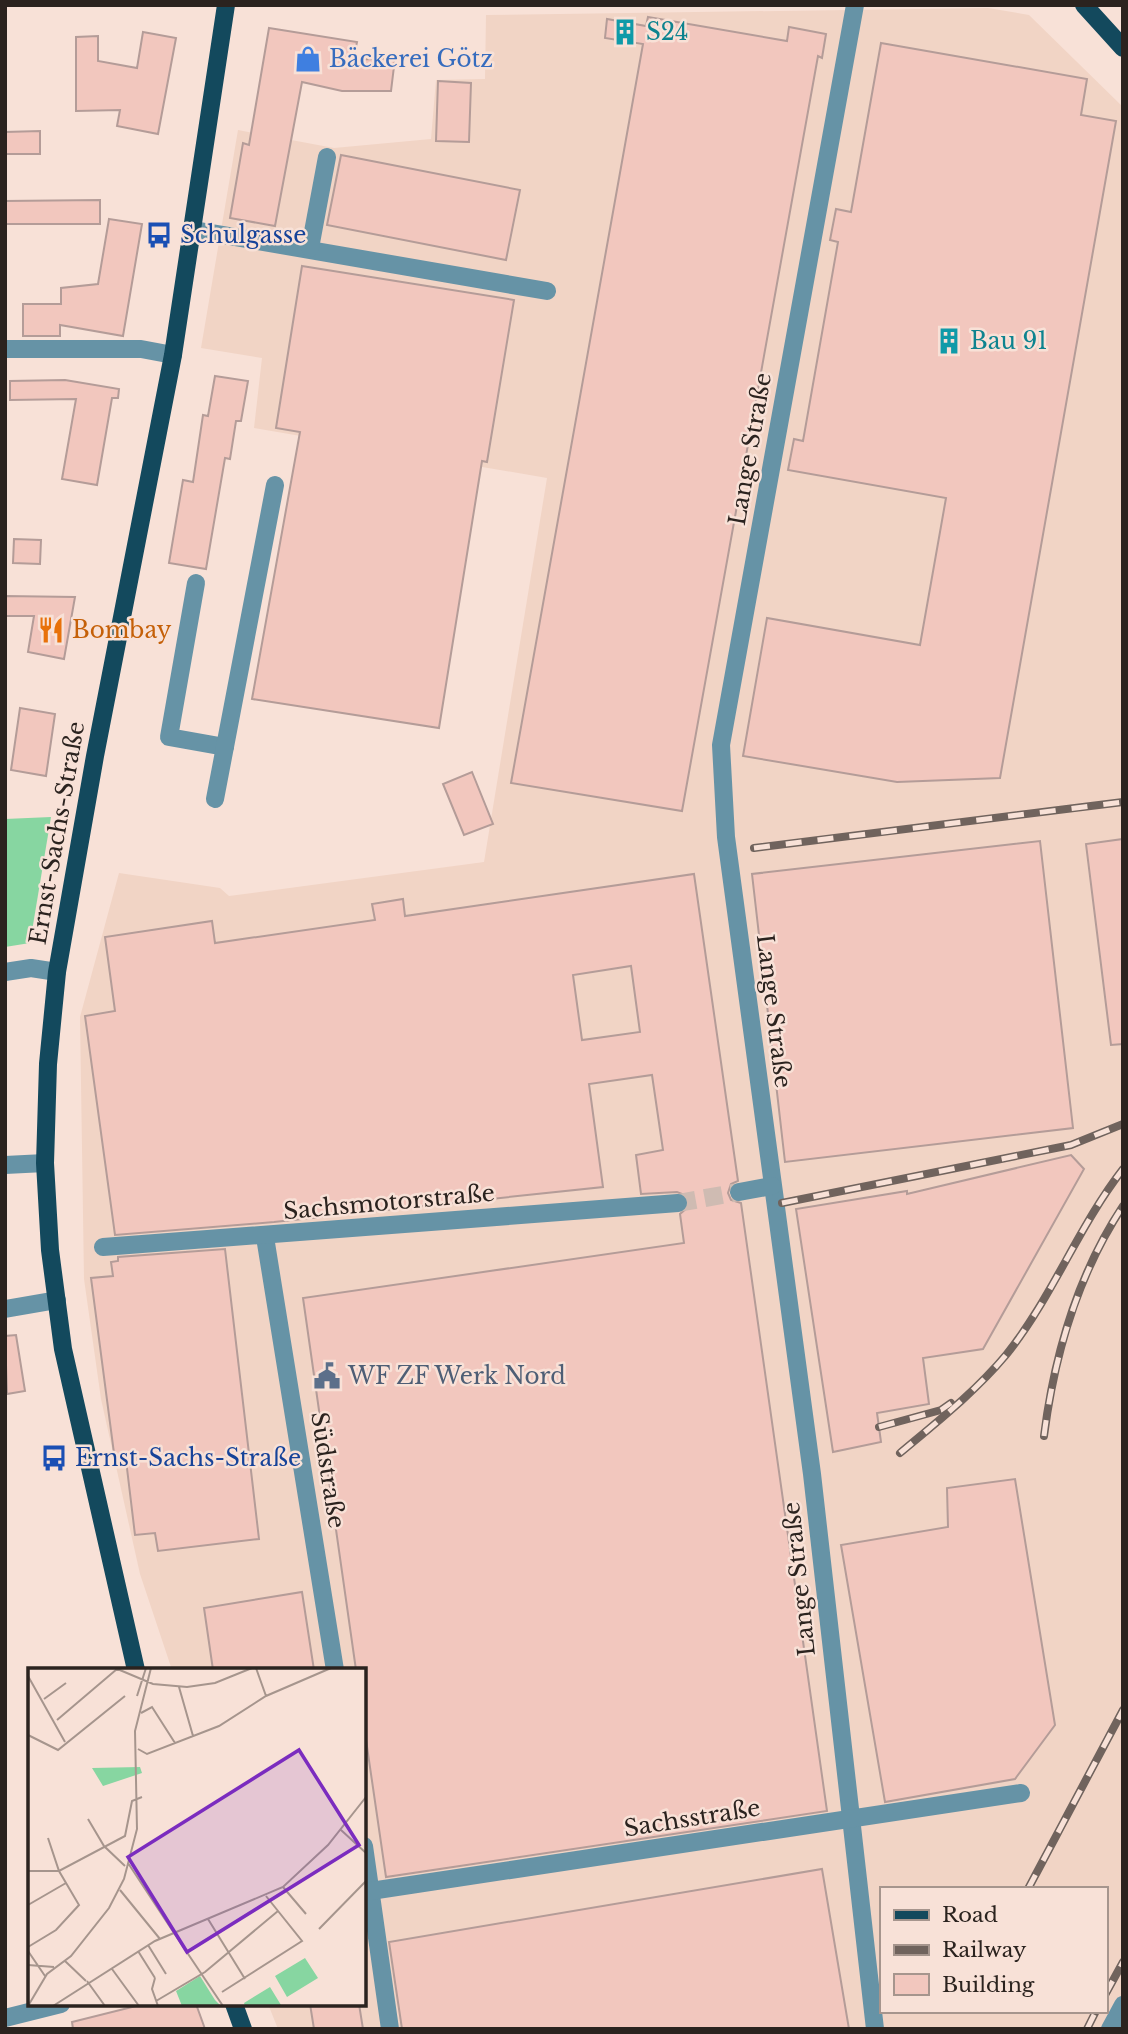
<svg xmlns="http://www.w3.org/2000/svg" width="1128" height="2034" viewBox="0 0 1128 2034" font-family="'Libre Baskerville',serif">
<rect width="100%" height="100%" fill="#f8e1d7"/>
<path fill="#f1d4c5" fill-rule="evenodd" d="M 988,8 L 1029,15 L 1123,107 L 1123,2029 L 278,2029 L 268,2004 L 364,2004 L 364,1670 L 172,1670 L 140,1574 L 101,1399 L 84,1279 L 80,1017 L 119,873 L 220,888 L 229,896 L 484,862 L 547,478 L 254,428 L 262,358 L 201,348 L 238,130 L 334,148 L 431,139 L 436,80 L 485,79 L 486,15 ZM 881,1889 L 1105,1889 L 1105,2011 L 881,2011 Z"/>
<path fill="#87d6a1" d="M 51,817 L 30,943 L 5,947 L 5,819 Z"/>
<g fill="#f2c7be" stroke="#b49c98" stroke-width="2" fill-rule="evenodd">
<path d="M 648,17 L 787,41 L 789,27 L 826,34 L 822,58 L 818,56 L 682,811 L 511,783 L 643,44 L 605,38 L 607,19 L 646,26 Z"/>
<path d="M 269,28 L 357,42 L 353,60 L 395,58 L 391,91 L 342,91 L 302,82 L 275,226 L 230,218 L 243,143 L 249,145 Z"/>
<path d="M 143,32 L 176,38 L 158,134 L 117,126 L 120,110 L 76,111 L 76,37 L 98,36 L 98,61 L 137,68 Z"/>
<path d="M 881,43 L 1087,79 L 1081,115 L 1116,121 L 1000,778 L 897,782 L 743,756 L 767,618 L 920,645 L 946,498 L 788,470 L 794,439 L 803,441 L 838,242 L 830,240 L 836,209 L 851,212 Z"/>
<path d="M 438,81 L 471,83 L 469,142 L 436,141 Z"/>
<path d="M 40,131 L 40,154 L 5,154 L 5,132 Z"/>
<path d="M 341,155 L 520,190 L 506,260 L 327,225 Z"/>
<path d="M 100,200 L 100,224 L 5,224 L 5,201 Z"/>
<path d="M 109,219 L 142,224 L 123,336 L 60,325 L 60,336 L 23,336 L 23,304 L 61,304 L 61,288 L 98,284 Z"/>
<path d="M 302,266 L 514,300 L 487,462 L 482,461 L 439,728 L 252,699 L 300,432 L 276,428 Z"/>
<path d="M 215,376 L 248,381 L 241,421 L 236,421 L 230,459 L 225,458 L 206,569 L 169,563 L 183,480 L 193,482 L 203,415 L 208,416 Z"/>
<path d="M 65,380 L 119,389 L 118,398 L 112,398 L 97,485 L 62,479 L 76,399 L 10,400 L 10,381 Z"/>
<path d="M 14,539 L 41,540 L 40,564 L 13,563 Z"/>
<path d="M 5,596 L 75,597 L 64,659 L 28,652 L 34,616 L 5,616 Z"/>
<path d="M 20,708 L 55,714 L 46,776 L 11,770 Z"/>
<path d="M 472,772 L 493,824 L 464,835 L 443,784 Z"/>
<path d="M 1123,839 L 1123,1044 L 1111,1045 L 1086,844 Z"/>
<path d="M 1040,841 L 1073,1128 L 785,1162 L 752,874 Z"/>
<path d="M 694,874 L 738,1181 L 731,1184 L 728,1193 L 731,1200 L 741,1203 L 827,1811 L 386,1877 L 364,1726 L 364,1670 L 356,1670 L 303,1298 L 684,1243 L 680,1214 L 688,1207 L 687,1196 L 677,1192 L 641,1194 L 636,1155 L 663,1150 L 652,1075 L 589,1084 L 603,1187 L 274,1222 L 115,1235 L 85,1016 L 115,1011 L 105,937 L 212,921 L 215,943 L 375,920 L 372,904 L 403,899 L 405,916 ZM 631,966 L 640,1032 L 582,1040 L 573,975 Z"/>
<path d="M 1071,1155 L 1084,1169 L 983,1349 L 923,1358 L 929,1404 L 877,1413 L 881,1442 L 833,1452 L 796,1209 L 907,1191 L 907,1194 Z"/>
<path d="M 225,1249 L 259,1539 L 158,1551 L 155,1533 L 135,1535 L 126,1460 L 115,1461 L 91,1278 L 113,1276 L 111,1262 L 118,1261 L 118,1257 Z"/>
<path d="M 16,1335 L 25,1391 L 7,1394 L 5,1336 Z"/>
<path d="M 1015,1479 L 1055,1725 L 1015,1779 L 885,1802 L 841,1545 L 948,1527 L 947,1488 Z"/>
<path d="M 302,1592 L 314,1670 L 213,1670 L 204,1608 Z"/>
<path d="M 822,1869 L 849,2029 L 402,2029 L 389,1942 Z"/>
<path d="M 144,2004 L 196,2004 L 205,2029 L 73,2029 L 72,2022 Z"/>
<path d="M 310,2004 L 359,2004 L 363,2029 L 314,2029 Z"/>
</g>
<g fill="none" stroke-linecap="round" stroke-linejoin="round">
<path stroke="#cfbbb2" stroke-width="18" stroke-dasharray="18 9" stroke-linecap="butt" d="M 678,1203 L 739,1192"/>
<g stroke="#6693a6" stroke-width="18">
<path d="M 855,5 L 721,745 L 726,837 L 812,1474 L 875,2029"/>
<path d="M 194,230 L 547,291"/>
<path d="M 310,248 L 327,157"/>
<path d="M 5,349 L 141,349 L 173,355"/>
<path d="M 196,583 L 169,737 L 225,747"/>
<path d="M 215,799 L 275,485"/>
<path d="M 5,972 L 31,968 L 57,972"/>
<path d="M 5,1165 L 45,1163"/>
<path d="M 739,1192 L 772,1186"/>
<path d="M 265,1237 L 335,1670"/>
<path d="M 103,1247 L 678,1203"/>
<path d="M 5,1309 L 57,1300"/>
<path d="M 364,1846 L 390,2029"/>
<path d="M 364,1892 L 1021,1793"/>
<path d="M 5,2018 L 61,2004"/>
<path d="M 1110,2029 L 1123,2005"/>
</g>
<g stroke="#13495d" stroke-width="18">
<path d="M 1084,5 L 1123,48"/>
<path d="M 136,1670 L 63,1349 L 50,1250 L 45,1163 L 48,1064 L 57,972 L 95,756 L 173,355 L 226,5"/>
<path d="M 234,2004 L 243,2029"/>
</g>
<g stroke="#70635d" stroke-width="8">
<g id="rail">
<path d="M 754,848 L 1123,802"/>
<path d="M 782,1203 L 1071,1145 L 1123,1124"/>
<path d="M 879,1427 L 941,1410 L 951,1403"/>
<path d="M 1044,1436 C 1054,1357 1078,1274 1123,1206"/>
<path d="M 900,1453 C 937,1422 975,1392 1006,1355 C 1052,1298 1078,1227 1123,1169"/>
<path d="M 1028,1889 L 1123,1710"/>
<path d="M 1105,1995 L 1123,1962"/>
<path d="M 1087,2029 L 1096,2011"/>
</g>
</g>
<use href="#rail" stroke="#f8e1d7" stroke-width="5" stroke-dasharray="16" stroke-linecap="butt"/>
</g>
<defs>
<g id="building-bare" transform="scale(2.1)"><path d="M-4-6H4V6H1V3H-1V6H-4ZM-2.5-4.3h1.7v1.8h-1.7ZM.8-4.3h1.7v1.8H.8ZM-2.5-1h1.7V.8h-1.7ZM.8-1h1.7V.8H.8Z" fill="#0f9aa8" stroke="#f8e1d7" stroke-width="2.5" paint-order="stroke"/></g>
<g id="shop-bare" transform="scale(2.1)"><path d="M-5-2.5h2.3a2.7 3.5 0 0 1 5.4 0H5L5.5 6h-11ZM-1.5-2.5h3a1.5 2.3 0 0 0-3 0Z" fill="#3f7fe0" stroke="#f8e1d7" stroke-width="2.5" paint-order="stroke"/></g>
<g id="bus-bare" transform="scale(2.1)"><path d="M-5-6H5V4H4V6H2V4H-2V6H-4V4H-5ZM-3.5-4V0h7V-4ZM-3.5 1.2v1.5H-2V1.2ZM2 1.2v1.5H3.5V1.2Z" fill="#1a4fb4" stroke="#f8e1d7" stroke-width="2.5" paint-order="stroke"/></g>
<g id="restaurant-bare" transform="scale(2.1)"><path d="M-5-6h1v4h1v-4h1v4h1v-4h1v5L-1.5 .5V6h-2V.5L-5-1ZM5-6V6H3V1.5H1.5Q1.5-4 5-6Z" fill="#e8710a" stroke="#f8e1d7" stroke-width="2.5" paint-order="stroke"/></g>
<g id="civic-bare" transform="scale(2.1)"><path d="M-.6-6.5H3V-4.5H.6V-3L4-1V1h2V6H-6V1h2V-1L-.6-3ZM-1.2 2.5V6h2.4V2.5Z" fill="#5c6f8a" stroke="#f8e1d7" stroke-width="2.5" paint-order="stroke"/></g>
</defs>
<g fill-rule="evenodd">
<use href="#building-bare" x="625" y="32"/>
<use href="#shop-bare" x="308" y="59"/>
<use href="#bus-bare" x="159" y="235"/>
<use href="#building-bare" x="949" y="341"/>
<use href="#restaurant-bare" x="51" y="630"/>
<use href="#civic-bare" x="327" y="1376"/>
<use href="#bus-bare" x="54" y="1458"/>
</g>
<g text-anchor="middle" stroke-width="5" stroke-linejoin="round" paint-order="stroke">
<g font-size="23" fill="#0d838f" stroke="#f8e1d7" text-anchor="start">
<text x="646" y="40">S24</text>
<text x="970" y="349">Bau 91</text>
</g>
<g font-size="23" fill="#366cbe" stroke="#f8e1d7" text-anchor="start">
<text x="329" y="67">Bäckerei Götz</text>
</g>
<g font-size="23" fill="#164399" stroke="#f8e1d7" text-anchor="start">
<text x="180" y="243">Schulgasse</text>
<text x="75" y="1466">Ernst-Sachs-Straße</text>
</g>
<g font-size="23" fill="#2b231f" stroke="#f8e1d7">
<text transform="translate(750 449) rotate(-80)" y="8">Lange Straße</text>
<text transform="translate(57 833) rotate(-80)" y="8">Ernst-Sachs-Straße</text>
<text transform="translate(774 1011) rotate(83)" y="8">Lange Straße</text>
<text transform="translate(389 1202) rotate(-5)" y="8">Sachsmotorstraße</text>
<text transform="translate(328 1470) rotate(81)" y="8">Südstraße</text>
<text transform="translate(799 1579) rotate(-96)" y="8">Lange Straße</text>
<text transform="translate(692 1818) rotate(-9)" y="8">Sachsstraße</text>
</g>
<g font-size="23" fill="#c56008" stroke="#f8e1d7" text-anchor="start">
<text x="72" y="638">Bombay</text>
</g>
<g font-size="23" fill="#4e5e75" stroke="#f8e1d7" text-anchor="start">
<text x="348" y="1384">WF ZF Werk Nord</text>
</g>
</g>
<g transform="translate(28 1668)">
<rect width="338" height="338" fill="#f8e1d7"/>
<path d="M 112,99 L 114,105 L 75,118 L 64,100 ZM 277,290 L 290,310 L 259,329 L 247,308 ZM 172,308 L 187,332 L 193,338 L 154,338 L 148,323 ZM 242,319 L 253,337 L 217,338 L 216,335 Z" fill="#87d6a1"/>
<path fill="none" stroke="#a6958d" stroke-width="2" d="M 87,0 L 125,16 L 159,19 L 187,15 L 224,0M 228,0 L 238,28M 0,8 L 37,74M 151,19 L 165,68M 109,28 L 118,0M 16,31 L 38,15M 113,45 L 124,39 L 147,75M 29,52 L 89,1M 0,67 L 30,82 L 97,28M 110,81 L 119,86 L 191,58 L 238,28 L 303,0M 60,151 L 76,178 L 97,198M 313,162 L 338,185M 100,195 L 146,265M 0,203 L 31,203 L 97,168 L 104,133 L 114,129M 255,219 L 278,246M 92,222 L 132,271M 0,237 L 38,215M 180,251 L 217,311M 291,261 L 338,213M 146,265 L 195,338M 120,277 L 138,306M 0,279 L 28,262 L 51,237 L 31,203 L 20,170M 0,283 L 17,308M 110,283 L 127,310M 37,293 L 58,313M 0,297 L 26,299M 84,301 L 111,338M 127,310 L 124,321 L 130,338M 59,313 L 77,338M 194,324 L 274,273 L 238,228M 128,333 L 177,304 L 250,243M 0,338 L 19,306 L 43,288 L 81,240 L 96,211 L 109,161 L 107,63 L 123,0M 25,338 L 127,273 L 255,219 L 300,177 L 338,129"/>
<path fill="#7b2cbf" fill-opacity="0.15" stroke="#7b2cbf" stroke-width="3.5" d="M 271,82 L 331,177 L 159,284 L 100,189 Z"/>
<rect width="338" height="338" fill="none" stroke="#2b231f" stroke-width="3.5"/>
</g>
<rect width="1128" height="2034" fill="none" stroke="#2b231f" stroke-width="14"/>
<rect x="880" y="1887" width="228" height="126" fill="#f8e1d7" stroke="#a6958d" stroke-width="2"/>
<rect x="894" y="1910" width="35" height="10" fill="#13495d" stroke="#a6958d" stroke-width="2"/>
<text x="942" y="1922" font-size="21" fill="#2b231f">Road</text>
<rect x="894" y="1945" width="35" height="10" fill="#70635d" stroke="#a6958d" stroke-width="2"/>
<text x="942" y="1957" font-size="21" fill="#2b231f">Railway</text>
<rect x="894" y="1974" width="35" height="21" fill="#f2c7be" stroke="#a6958d" stroke-width="2"/>
<text x="942" y="1992" font-size="21" fill="#2b231f">Building</text>
</svg>
